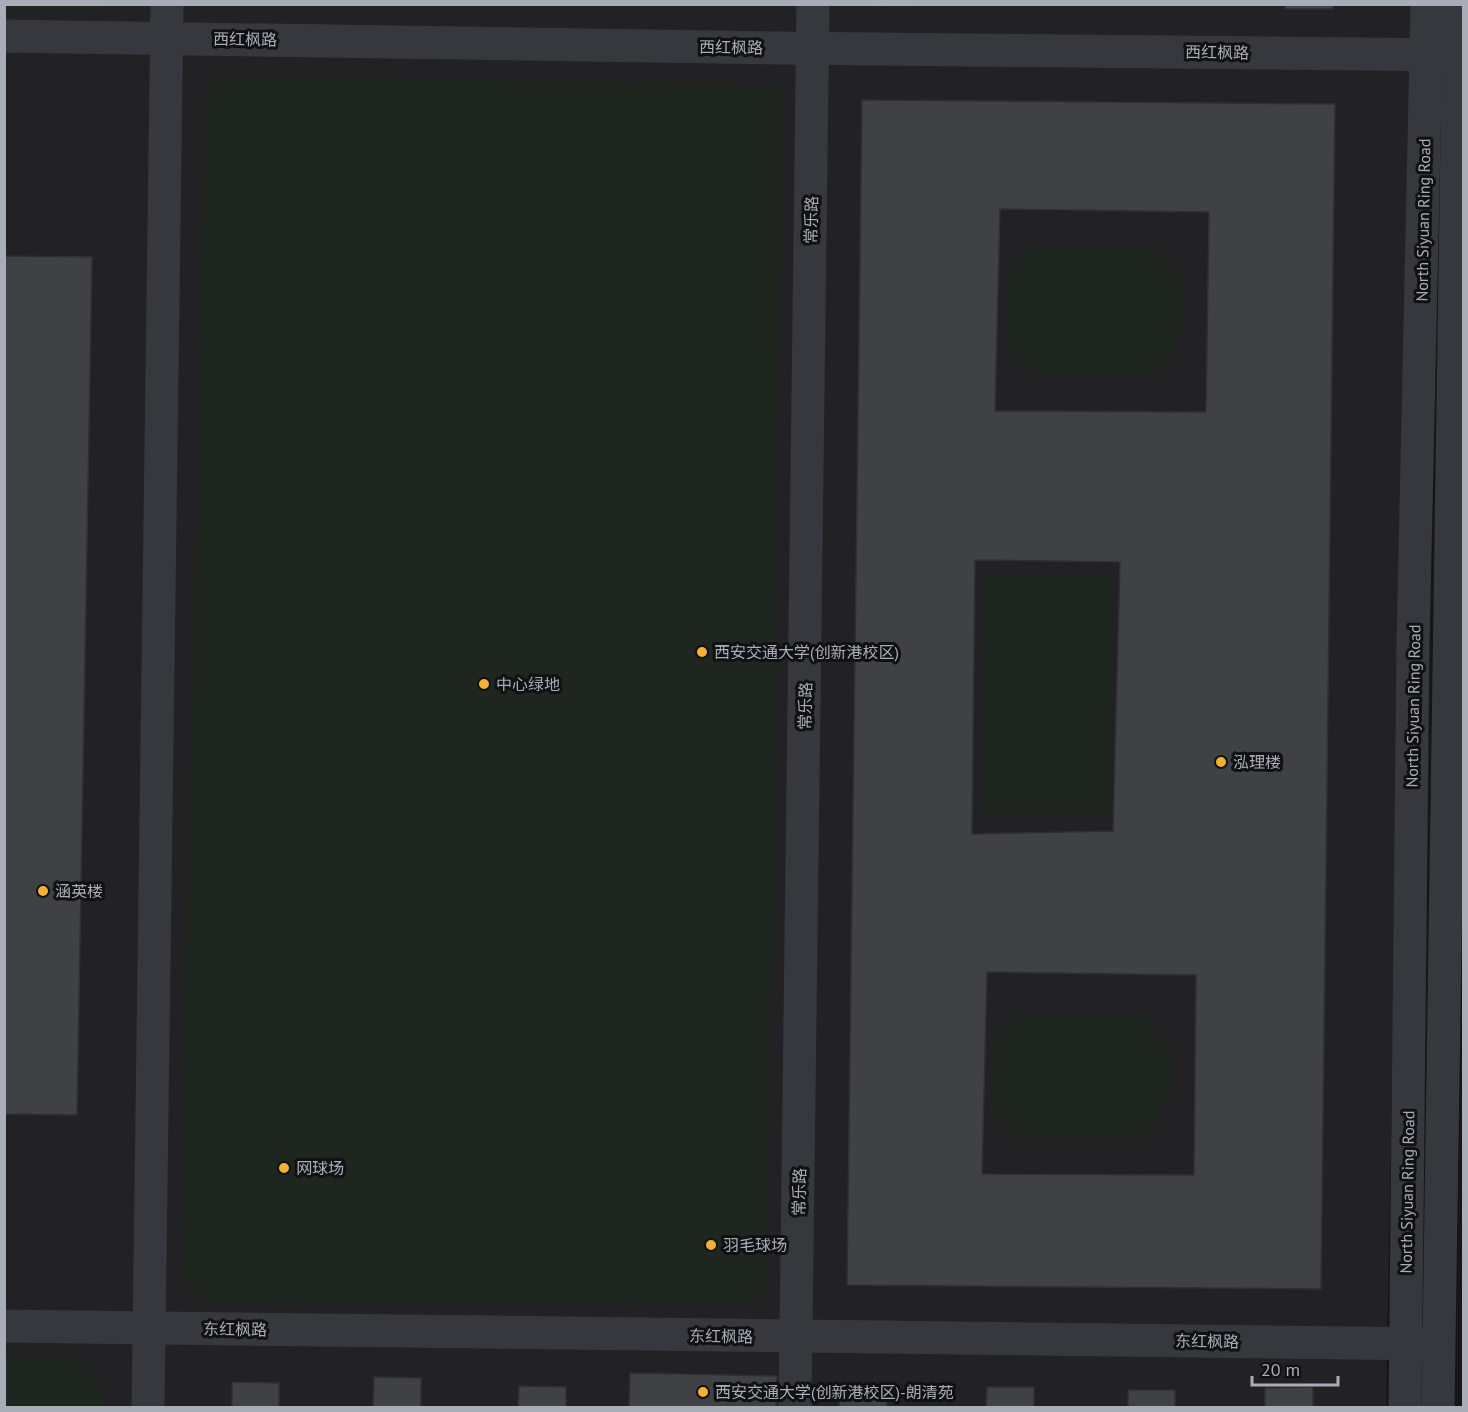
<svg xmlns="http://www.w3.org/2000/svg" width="1468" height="1412" viewBox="0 0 1468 1412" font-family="'PT Sans','Noto Sans SC',sans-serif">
<rect width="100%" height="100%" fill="#161618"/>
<path fill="#222225" d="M 5,5 L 1412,5 L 1386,1407 L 5,1408 Z"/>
<g fill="#1e261f">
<path d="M 5,4 L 102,4 L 102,5 L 93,13 L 5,12 Z"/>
<path d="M 216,76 L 782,85 L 767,1286 L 754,1301 L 207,1304 L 180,1276 L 206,93 Z"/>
<path d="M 1034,247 L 1155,247 L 1184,284 L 1184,327 L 1160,373 L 1031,373 L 1007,349 L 1008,270 Z"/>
<path d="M 986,575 L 1112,577 L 1108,812 L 981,812 Z"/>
<path d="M 1021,1013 L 1142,1013 L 1171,1050 L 1171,1093 L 1147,1139 L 1016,1137 L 990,1114 L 995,1036 Z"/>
<path d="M 5,1355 L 78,1357 L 101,1385 L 101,1407 L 5,1407 Z"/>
</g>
<g fill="#404145" stroke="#303034" stroke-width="1.5" fill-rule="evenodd">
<path d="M 877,4 L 924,4 L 924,5 L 877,6 Z"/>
<rect x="1285" y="4" width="48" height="5"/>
<path d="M 862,100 L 1335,104 L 1321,1289 L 847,1285 ZM 1000,209 L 1209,212 L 1206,412 L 995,411 ZM 975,560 L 1120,562 L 1113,831 L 972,834 ZM 987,972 L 1196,975 L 1194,1175 L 982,1174 Z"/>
<path d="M 4,256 L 92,257 L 77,1115 L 4,1114 Z"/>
<path d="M 630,1373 L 777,1376 L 776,1408 L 629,1408 Z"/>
<path d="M 374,1377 L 421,1378 L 421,1408 L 373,1408 Z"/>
<path d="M 232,1382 L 279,1383 L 279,1408 L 232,1408 Z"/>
<rect x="839" y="1385" width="48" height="23"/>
<path d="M 519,1386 L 566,1387 L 566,1408 L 518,1408 Z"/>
<path d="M 987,1387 L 1034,1387 L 1034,1408 L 986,1408 Z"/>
<path d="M 1313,1387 L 1313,1408 L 1265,1408 L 1265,1388 Z"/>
<rect x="1128" y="1390" width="47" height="18"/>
</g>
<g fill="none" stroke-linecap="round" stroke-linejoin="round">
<g stroke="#37383d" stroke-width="33">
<path d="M 4,36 L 778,48 L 1458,55"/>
<path d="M 4,1326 L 1438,1344"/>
<path d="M 148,1408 L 167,4"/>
<path d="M 795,1408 L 813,4"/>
<path d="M 1405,1408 L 1413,645 L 1427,4"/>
<path d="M 1438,1408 L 1459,4"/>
</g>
</g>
<g fill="#f2b134" stroke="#111113" stroke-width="2">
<circle cx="702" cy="652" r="6"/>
<circle cx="484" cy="684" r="6"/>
<circle cx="1221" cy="762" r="6"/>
<circle cx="43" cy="891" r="6"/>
<circle cx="284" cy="1168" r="6"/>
<circle cx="711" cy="1245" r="6"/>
<circle cx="703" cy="1392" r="6"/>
</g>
<g text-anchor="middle" stroke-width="6" stroke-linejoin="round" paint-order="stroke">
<g font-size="16" fill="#a8adb8" stroke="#111113">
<text transform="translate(245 39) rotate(1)" y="6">西红枫路</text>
<text transform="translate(731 47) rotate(1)" y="6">西红枫路</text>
<text transform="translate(1217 52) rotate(1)" y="6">西红枫路</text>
<text transform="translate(811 220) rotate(-89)" y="6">常乐路</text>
<text transform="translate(1423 220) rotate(-89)" y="6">North Siyuan Ring Road</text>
<text transform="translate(805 706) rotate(-89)" y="6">常乐路</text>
<text transform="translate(1413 706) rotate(-89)" y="6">North Siyuan Ring Road</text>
<text transform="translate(799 1192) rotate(-89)" y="6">常乐路</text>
<text transform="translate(1407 1192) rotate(-89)" y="6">North Siyuan Ring Road</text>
<text transform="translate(235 1329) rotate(1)" y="6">东红枫路</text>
<text transform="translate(721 1336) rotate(1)" y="6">东红枫路</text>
<text transform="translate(1207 1341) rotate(1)" y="6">东红枫路</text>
</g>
<g font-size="16" fill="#a8adb8" stroke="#111113" text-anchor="start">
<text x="714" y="658">西安交通大学(创新港校区)</text>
<text x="496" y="690">中心绿地</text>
<text x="1233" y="768">泓理楼</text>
<text x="55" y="897">涵英楼</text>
<text x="296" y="1174">网球场</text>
<text x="723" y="1251">羽毛球场</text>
<text x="715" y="1398">西安交通大学(创新港校区)-朗清苑</text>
</g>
</g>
<rect width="1468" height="1412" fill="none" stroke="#a8adb8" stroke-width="12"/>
<path d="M1252 1376v9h86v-9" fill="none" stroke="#a8adb8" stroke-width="3"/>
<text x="1261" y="1376" font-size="18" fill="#a8adb8" stroke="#111113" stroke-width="4.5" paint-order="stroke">20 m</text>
</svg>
